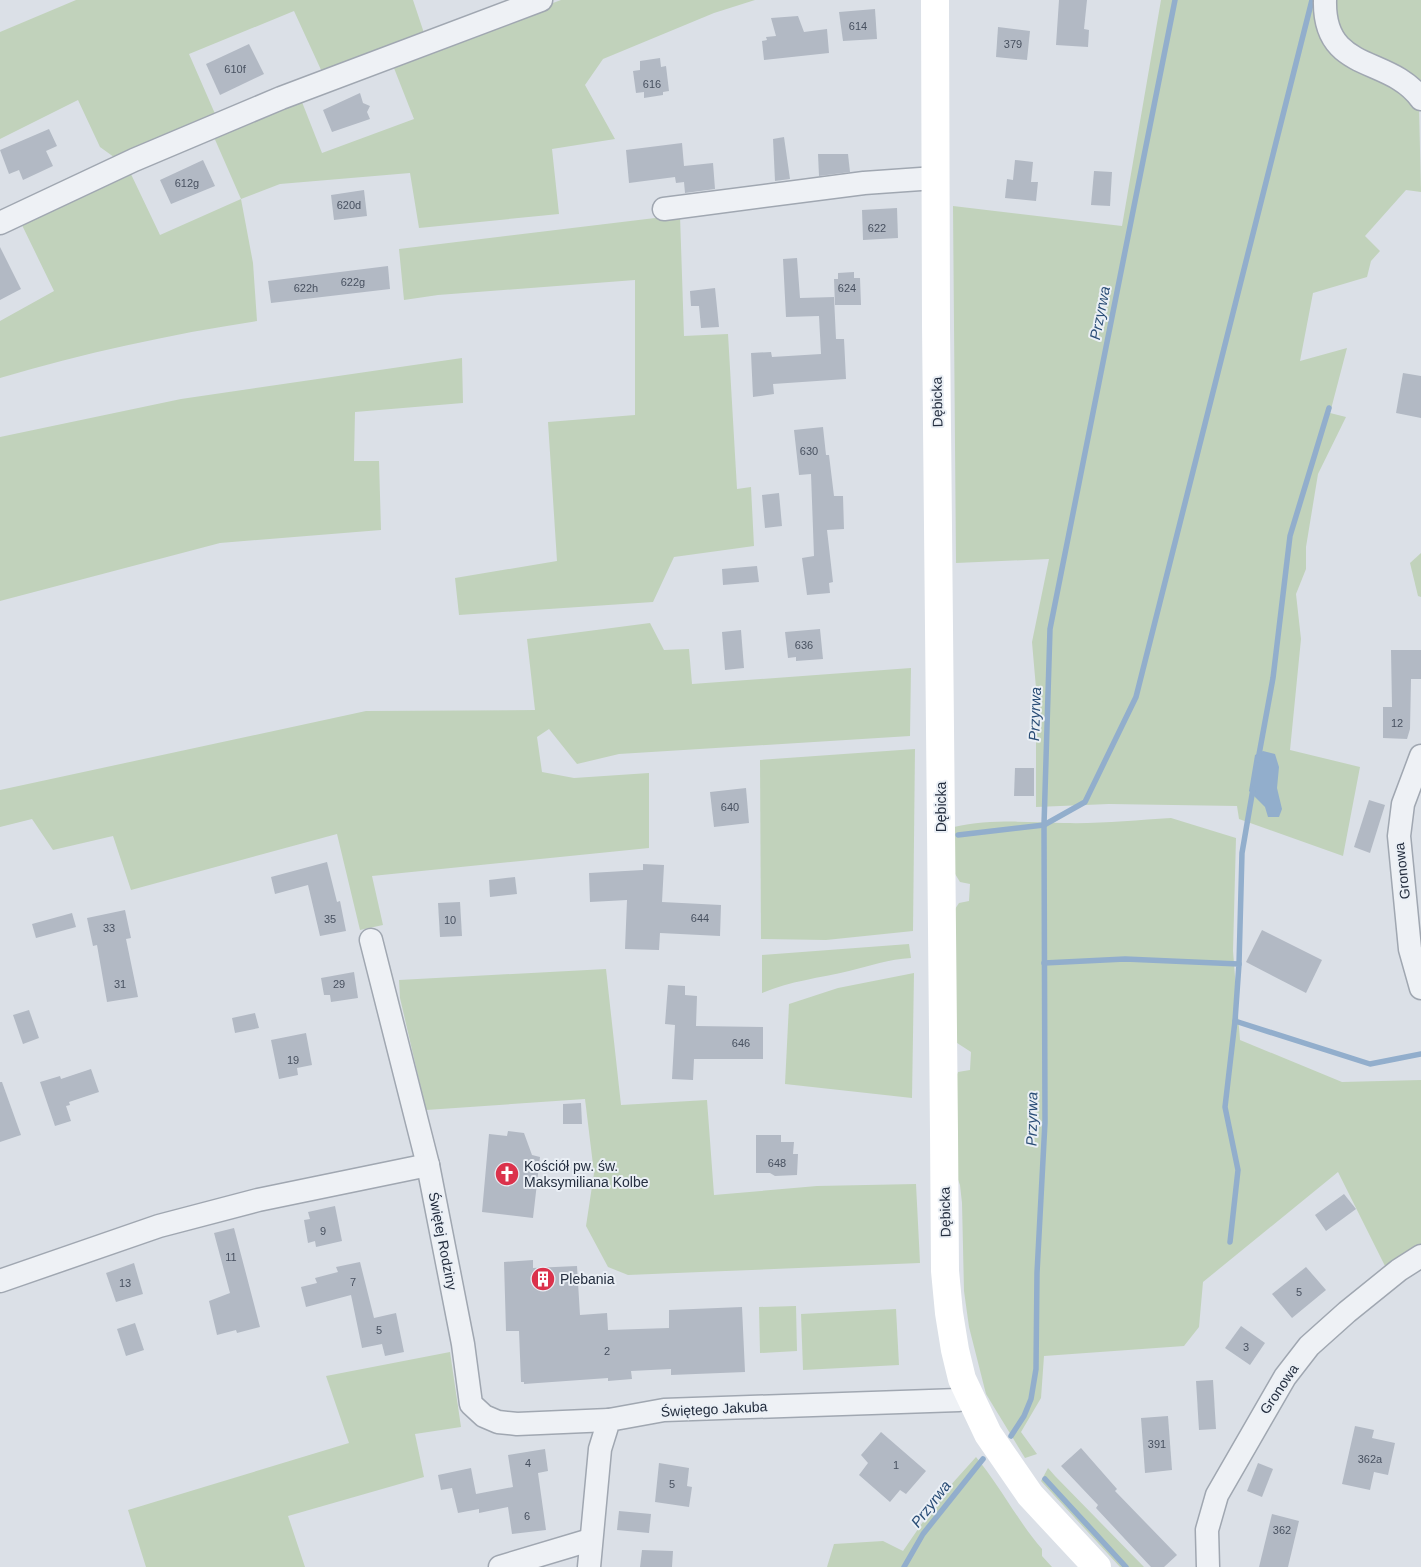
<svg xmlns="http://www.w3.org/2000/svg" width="1421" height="1567" viewBox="0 0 1421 1567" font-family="Helvetica,sans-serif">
<rect width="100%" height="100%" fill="#dbe0e7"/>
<g fill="#c1d2bb">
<path d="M 76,0 L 413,0 L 424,33 L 322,72 L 294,11 L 189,54 L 216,116 L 118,160 L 100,147 L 78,100 L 0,139 L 0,32 Z"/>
<path d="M 561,0 L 755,0 L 714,13 L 603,59 L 585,85 L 615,139 L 552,149 L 559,214 L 419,228 L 410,173 L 280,184 L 241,199 L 253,263 L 257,321 C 171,334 84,353 0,378 L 0,321 L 54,291 L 20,221 L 129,170 L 160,235 L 241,199 L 213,135 L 300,97 L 322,153 L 414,119 L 392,63 Z"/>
<path d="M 1161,0 L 1320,0 L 1318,20 L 1419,107 L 1421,192 L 1406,190 L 1365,236 L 1380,251 L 1371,261 L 1367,277 L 1313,293 L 1300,361 L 1347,348 L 1330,413 L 1346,417 L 1318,474 L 1306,547 L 1306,569 L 1296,594 L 1301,639 L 1290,750 L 1360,767 L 1343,856 L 1239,819 L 1237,806 L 1109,804 L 1036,807 L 1036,688 L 1032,642 L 1049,559 L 956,563 L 953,206 L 1122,226 Z"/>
<path d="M 1335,0 L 1421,0 L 1421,80 L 1349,43 L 1334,17 Z"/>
<path d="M 680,215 L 684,336 L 728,334 L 737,489 L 751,487 L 754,546 L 674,557 L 653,602 L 459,615 L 455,578 L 557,561 L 548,422 L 635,415 L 635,280 L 438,295 L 404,300 L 399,249 Z"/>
<path d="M 462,358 L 463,403 L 355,412 L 354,461 L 379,461 L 381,530 L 220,543 L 0,601 L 0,437 L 181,399 Z"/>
<path d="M 1421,553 L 1421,597 L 1418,596 L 1410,563 Z"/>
<path d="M 650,623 L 664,650 L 689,649 L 692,684 L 911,668 L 910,736 L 619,754 L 577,764 L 549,729 L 537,737 L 542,772 L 574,778 L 649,773 L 649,848 L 372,876 L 383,925 L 360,930 L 337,834 L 131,890 L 113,836 L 53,850 L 32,819 L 0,827 L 0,790 L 366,711 L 535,710 L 527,639 Z"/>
<path d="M 915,749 L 913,931 L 826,940 L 761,939 L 760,760 Z"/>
<path d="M 1171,818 L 1236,838 L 1233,951 L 1240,1040 L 1342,1082 L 1421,1080 L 1421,1244 L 1385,1266 L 1338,1172 L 1203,1282 L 1199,1327 L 1184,1346 L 1044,1356 L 1041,1398 L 1021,1432 L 1037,1454 L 1025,1458 L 986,1394 L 969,1327 L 964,1291 L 962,1203 L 960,1185 L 954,1169 L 955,1079 L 958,1072 L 970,1070 L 971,1052 L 954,1041 L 951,915 L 959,903 L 969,901 L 970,884 L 960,882 L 952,869 L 954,827 C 990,819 1028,822 1064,823 C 1100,824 1136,820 1171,818 Z"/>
<path d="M 909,944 L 911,958 C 889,959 870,966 849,971 C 820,978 790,981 762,993 L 762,955 Z"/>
<path d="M 606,969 L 621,1105 L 707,1100 L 714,1195 L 817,1186 L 916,1184 L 920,1263 L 628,1275 L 608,1267 L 586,1226 L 594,1173 L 585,1099 L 426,1110 L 400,998 L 399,980 Z"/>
<path d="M 914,973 L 912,1098 L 785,1084 L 789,1004 L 838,988 Z"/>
<path d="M 796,1306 L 797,1351 L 760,1353 L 759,1307 Z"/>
<path d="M 896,1309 L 899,1365 L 803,1370 L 801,1314 Z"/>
<path d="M 450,1352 L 461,1427 L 415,1434 L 424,1477 L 288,1516 L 305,1567 L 146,1567 L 128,1510 L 349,1443 L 326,1376 Z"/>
<path d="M 976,1457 C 1000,1486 1017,1520 1042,1549 L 1042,1556 L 1052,1567 L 827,1567 L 834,1544 L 883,1541 L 903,1551 L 940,1497 Z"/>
<path d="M 1048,1468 L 1055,1476 L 1144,1567 L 1120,1567 L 1041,1481 Z"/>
</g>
<path fill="#92aecc" d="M 1263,751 L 1275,754 L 1279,767 L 1277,788 L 1282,809 L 1279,817 L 1268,817 L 1265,807 L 1249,791 L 1255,755 Z"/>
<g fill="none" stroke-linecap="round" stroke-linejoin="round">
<g stroke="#92aecc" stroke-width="5.5">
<path d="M 1258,760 L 1273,678 L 1290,536 L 1329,408"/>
<path d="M 958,835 L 1044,825 L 1085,802 L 1136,697 L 1312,0"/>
<path d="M 1044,963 L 1125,959 L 1239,964 L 1235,1021 L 1370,1064 L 1421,1054"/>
<path d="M 1239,964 L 1242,853 L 1253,789"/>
<path d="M 1230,1242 L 1238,1170 L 1225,1107 L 1235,1021"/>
<path d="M 1011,1436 L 1024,1416 L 1031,1399 L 1036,1369 L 1037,1273 L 1045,1122 L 1044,825 L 1050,629 L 1175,0"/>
<path d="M 1045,1479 L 1126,1567"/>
<path d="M 904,1567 L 923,1534 L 983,1459"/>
</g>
</g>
<g fill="#b2b9c4">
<path d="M 1059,0 L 1087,0 L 1084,29 L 1089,30 L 1088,47 L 1056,45 Z"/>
<path d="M 875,9 L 877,39 L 843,41 L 839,12 Z"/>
<path d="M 798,16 L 804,32 L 827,29 L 829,53 L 764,60 L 762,41 L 767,40 L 766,37 L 776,36 L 771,18 Z"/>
<path d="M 998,27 L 1030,31 L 1027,60 L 996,57 Z"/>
<path d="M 249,44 L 264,74 L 220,95 L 206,64 Z"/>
<path d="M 660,58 L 661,67 L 666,66 L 669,91 L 663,92 L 663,95 L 644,98 L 644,92 L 636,93 L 633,71 L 640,70 L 640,61 Z"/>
<path d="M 360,93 L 363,103 L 370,106 L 367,112 L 370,119 L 332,132 L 323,110 Z"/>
<path d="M 49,129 L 57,146 L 46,151 L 53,166 L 23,180 L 19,170 L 9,174 L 0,150 Z"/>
<path d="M 784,137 L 790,179 L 775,181 L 773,139 Z"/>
<path d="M 682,143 L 684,166 L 713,163 L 715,189 L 685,193 L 684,182 L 676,183 L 675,177 L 629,183 L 626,150 Z"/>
<path d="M 818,154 L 848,154 L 850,172 L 819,176 Z"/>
<path d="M 203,160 L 215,186 L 171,204 L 160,180 Z"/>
<path d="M 1015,160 L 1033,162 L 1031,182 L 1038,182 L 1036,201 L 1005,198 L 1007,179 L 1013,180 Z"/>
<path d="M 1094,171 L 1112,172 L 1110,206 L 1091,205 Z"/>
<path d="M 364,190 L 367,216 L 334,220 L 331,195 Z"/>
<path d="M 897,208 L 898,238 L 863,240 L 862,210 Z"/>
<path d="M 0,247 L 21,289 L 0,300 Z"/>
<path d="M 797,258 L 800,298 L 834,297 L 836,339 L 844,339 L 846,379 L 773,384 L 774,394 L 753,397 L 751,353 L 771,352 L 772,357 L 821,354 L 819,316 L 786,317 L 783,259 Z"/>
<path d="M 388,266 L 390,289 L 271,303 L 268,281 Z"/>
<path d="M 854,272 L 854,278 L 860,278 L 861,305 L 835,305 L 834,279 L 838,279 L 838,273 Z"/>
<path d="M 715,288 L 719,327 L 701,328 L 699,306 L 691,306 L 690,291 Z"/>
<path d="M 1403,373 L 1421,376 L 1421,418 L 1396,413 Z"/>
<path d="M 823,427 L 826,455 L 829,455 L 834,496 L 843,496 L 844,529 L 827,530 L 833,582 L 829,583 L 830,593 L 807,595 L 802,558 L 814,556 L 811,474 L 799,475 L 794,430 Z"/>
<path d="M 779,493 L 782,526 L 765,528 L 762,495 Z"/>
<path d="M 757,566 L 759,582 L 723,585 L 722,569 Z"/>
<path d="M 820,629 L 823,659 L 796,661 L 796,657 L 788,658 L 785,632 Z"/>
<path d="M 741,630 L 744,668 L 725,670 L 722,632 Z"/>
<path d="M 1391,650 L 1421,650 L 1421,679 L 1411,679 L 1410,729 L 1407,739 L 1383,738 L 1383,707 L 1392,707 Z"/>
<path d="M 1015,768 L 1034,768 L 1034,796 L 1014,796 Z"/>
<path d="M 746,788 L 749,823 L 714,827 L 710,792 Z"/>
<path d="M 1369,800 L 1385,805 L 1370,853 L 1354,847 Z"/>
<path d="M 327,862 L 337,902 L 340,901 L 346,931 L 320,936 L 308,885 L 275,894 L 271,877 Z"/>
<path d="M 643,864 L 664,865 L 662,902 L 721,905 L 720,936 L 660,933 L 659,950 L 625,949 L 627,900 L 590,902 L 589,873 L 643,870 Z"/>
<path d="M 515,877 L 517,894 L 490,897 L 489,880 Z"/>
<path d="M 460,902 L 462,936 L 440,937 L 438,903 Z"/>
<path d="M 125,910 L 131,938 L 126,939 L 138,997 L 107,1002 L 97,945 L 93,946 L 87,918 Z"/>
<path d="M 72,913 L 76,927 L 36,938 L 32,924 Z"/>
<path d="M 1262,930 L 1322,960 L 1306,993 L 1246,962 Z"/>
<path d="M 354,972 L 358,998 L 331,1002 L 330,995 L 324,995 L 321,978 Z"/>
<path d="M 668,985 L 685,986 L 685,995 L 697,996 L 696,1026 L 763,1027 L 763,1059 L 694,1059 L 693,1080 L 672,1079 L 675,1025 L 665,1024 Z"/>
<path d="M 29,1010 L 39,1038 L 23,1044 L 13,1015 Z"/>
<path d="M 255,1013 L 259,1028 L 235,1033 L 232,1018 Z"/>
<path d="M 306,1033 L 312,1065 L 297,1068 L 298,1075 L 279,1079 L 271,1040 Z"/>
<path d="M 91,1069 L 99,1092 L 69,1102 L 70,1105 L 66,1106 L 71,1121 L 55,1126 L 40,1082 L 60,1076 L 61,1079 Z"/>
<path d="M 0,1082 L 2,1082 L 21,1135 L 0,1142 Z"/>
<path d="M 581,1103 L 582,1124 L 563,1124 L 563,1104 Z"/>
<path d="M 508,1131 L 524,1133 L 532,1155 L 540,1157 L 533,1218 L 482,1212 L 489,1134 L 507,1136 Z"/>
<path d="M 756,1135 L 781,1135 L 781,1142 L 794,1142 L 793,1154 L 798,1154 L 797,1175 L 775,1176 L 770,1173 L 756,1173 Z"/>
<path d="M 1344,1194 L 1356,1209 L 1326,1231 L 1315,1215 Z"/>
<path d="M 335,1206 L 342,1241 L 316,1247 L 315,1241 L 308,1243 L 304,1220 L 310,1219 L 308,1212 Z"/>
<path d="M 234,1228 L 260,1327 L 237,1333 L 236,1330 L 217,1335 L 209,1301 L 230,1293 L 214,1233 Z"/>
<path d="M 533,1260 L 533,1268 L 577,1266 L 580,1315 L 607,1313 L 608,1330 L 669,1328 L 669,1310 L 742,1307 L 745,1372 L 671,1375 L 671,1369 L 631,1371 L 632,1379 L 608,1381 L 608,1378 L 524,1384 L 524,1382 L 521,1382 L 519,1331 L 506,1331 L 504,1262 Z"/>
<path d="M 360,1262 L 374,1318 L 396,1313 L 404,1352 L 385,1356 L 382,1344 L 362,1348 L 351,1295 L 306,1307 L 301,1287 L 317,1283 L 315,1278 L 338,1272 L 336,1267 Z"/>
<path d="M 134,1263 L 143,1294 L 116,1302 L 106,1273 Z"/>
<path d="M 1306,1267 L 1326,1290 L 1292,1318 L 1272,1294 Z"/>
<path d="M 135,1323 L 144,1350 L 126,1356 L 117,1329 Z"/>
<path d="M 1241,1326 L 1265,1343 L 1250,1365 L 1225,1348 Z"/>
<path d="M 1213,1380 L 1216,1429 L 1199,1430 L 1196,1381 Z"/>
<path d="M 1168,1416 L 1172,1470 L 1145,1473 L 1141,1418 Z"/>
<path d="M 1355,1426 L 1374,1430 L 1372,1438 L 1395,1443 L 1388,1475 L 1374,1472 L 1370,1490 L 1342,1484 Z"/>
<path d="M 881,1432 L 926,1471 L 906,1494 L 900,1490 L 890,1502 L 859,1475 L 868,1463 L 861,1455 Z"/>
<path d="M 1081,1448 L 1117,1489 L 1115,1491 L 1177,1555 L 1164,1567 L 1151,1567 L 1096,1508 L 1098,1505 L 1061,1466 Z"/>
<path d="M 545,1449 L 548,1471 L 538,1473 L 546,1530 L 512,1534 L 508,1507 L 479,1513 L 479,1509 L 458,1513 L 452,1488 L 441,1490 L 438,1475 L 471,1468 L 476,1494 L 513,1487 L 508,1455 Z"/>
<path d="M 659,1463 L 689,1468 L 687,1486 L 692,1487 L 689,1507 L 655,1502 Z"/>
<path d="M 1258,1463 L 1273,1469 L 1262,1497 L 1247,1491 Z"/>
<path d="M 619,1511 L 651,1514 L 649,1533 L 617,1530 Z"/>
<path d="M 1272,1514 L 1299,1521 L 1288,1567 L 1259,1567 Z"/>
<path d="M 642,1550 L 673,1551 L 672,1567 L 640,1567 Z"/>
</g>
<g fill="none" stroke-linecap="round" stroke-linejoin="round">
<g stroke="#a0a7b1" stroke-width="25">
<g id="street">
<path d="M 1325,0 C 1323,74 1390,55 1421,99"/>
<path d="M 664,209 L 864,183 L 935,178"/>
<path d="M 0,223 L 134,160 L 281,98 L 541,0"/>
<path d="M 1421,756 L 1403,804 L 1399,836 L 1410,949 L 1421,988"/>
<path d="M 371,940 L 428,1165 L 463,1344 L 471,1404 L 484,1416 L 498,1422 L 517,1424 L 609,1420"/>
<path d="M 0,1281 L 159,1226 L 258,1200 L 428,1165"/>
<path d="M 500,1567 L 590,1540"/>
<path d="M 589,1567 L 600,1449 L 609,1420 L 664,1410 L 959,1400 L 968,1395"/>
<path d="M 1208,1567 L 1207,1530 L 1217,1495 L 1285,1377 L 1309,1346 L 1347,1312 L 1399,1270 L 1421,1256"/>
</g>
</g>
<use href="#street" stroke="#eef1f5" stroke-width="22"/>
<path stroke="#fff" stroke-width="28" d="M 935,0 L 936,325 L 944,1132 L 945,1271 L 949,1313 L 955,1350 L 962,1379 L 988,1434 L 1030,1495 L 1097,1567"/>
</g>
<defs>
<g id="church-disc" transform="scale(1.25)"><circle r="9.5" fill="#db324c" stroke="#eaeff5"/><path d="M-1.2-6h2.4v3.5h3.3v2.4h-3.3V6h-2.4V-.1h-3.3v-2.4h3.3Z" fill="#fff"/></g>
<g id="building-disc" transform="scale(1.25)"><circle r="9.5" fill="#db324c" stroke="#eaeff5"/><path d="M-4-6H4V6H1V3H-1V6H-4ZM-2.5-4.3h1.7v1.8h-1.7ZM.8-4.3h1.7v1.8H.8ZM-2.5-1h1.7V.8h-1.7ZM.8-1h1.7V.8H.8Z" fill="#fff"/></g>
</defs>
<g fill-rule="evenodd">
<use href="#church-disc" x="507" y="1174"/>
<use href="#building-disc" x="543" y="1279"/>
</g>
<g text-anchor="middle" stroke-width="4" stroke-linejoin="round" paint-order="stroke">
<g font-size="11" fill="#485160">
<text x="858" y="30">614</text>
<text x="1013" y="48">379</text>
<text x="235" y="73">610f</text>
<text x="652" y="88">616</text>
<text x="187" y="187">612g</text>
<text x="349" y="209">620d</text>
<text x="877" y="232">622</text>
<text x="353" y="286">622g</text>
<text x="306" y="292">622h</text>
<text x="847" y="292">624</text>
<text x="809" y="455">630</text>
<text x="804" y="649">636</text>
<text x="1397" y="727">12</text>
<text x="730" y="811">640</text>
<text x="700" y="922">644</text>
<text x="330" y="923">35</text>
<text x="450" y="924">10</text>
<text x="109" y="932">33</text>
<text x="120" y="988">31</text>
<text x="339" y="988">29</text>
<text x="741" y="1047">646</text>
<text x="293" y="1064">19</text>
<text x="777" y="1167">648</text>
<text x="323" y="1235">9</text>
<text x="231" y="1261">11</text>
<text x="353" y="1286">7</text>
<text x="125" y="1287">13</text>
<text x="1299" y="1296">5</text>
<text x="379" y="1334">5</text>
<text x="1246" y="1351">3</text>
<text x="607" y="1355">2</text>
<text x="1157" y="1448">391</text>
<text x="1370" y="1463">362a</text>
<text x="528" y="1467">4</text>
<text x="896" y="1469">1</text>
<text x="672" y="1488">5</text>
<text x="527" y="1520">6</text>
<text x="1282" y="1534">362</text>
</g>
<g font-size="14" fill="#242e3f" stroke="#eaeff5">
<text transform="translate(937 402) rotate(-91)" y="5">Dębicka</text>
<text transform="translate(941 807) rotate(-90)" y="5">Dębicka</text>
<text transform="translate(1402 871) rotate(-96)" y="5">Gronowa</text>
<text transform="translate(945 1212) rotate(-91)" y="5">Dębicka</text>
<text transform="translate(443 1241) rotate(79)" y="5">Świętej Rodziny</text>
<text transform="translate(1279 1389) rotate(-56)" y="5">Gronowa</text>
<text transform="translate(714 1409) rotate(-3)" y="5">Świętego Jakuba</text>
</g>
<g font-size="14" fill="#242e3f" stroke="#eaeff5" text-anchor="start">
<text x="524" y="1171">Kościół pw. św.<tspan x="524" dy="16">Maksymiliana Kolbe</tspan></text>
<text x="560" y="1284">Plebania</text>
</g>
<g font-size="15" font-style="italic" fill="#2a4d76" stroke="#eaeff5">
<text transform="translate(1100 313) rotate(-79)" y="5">Przyrwa</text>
<text transform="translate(1035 714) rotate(-88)" y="5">Przyrwa</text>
<text transform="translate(1032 1119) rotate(-89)" y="5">Przyrwa</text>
<text transform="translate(931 1504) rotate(-52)" y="5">Przyrwa</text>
</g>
</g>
</svg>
